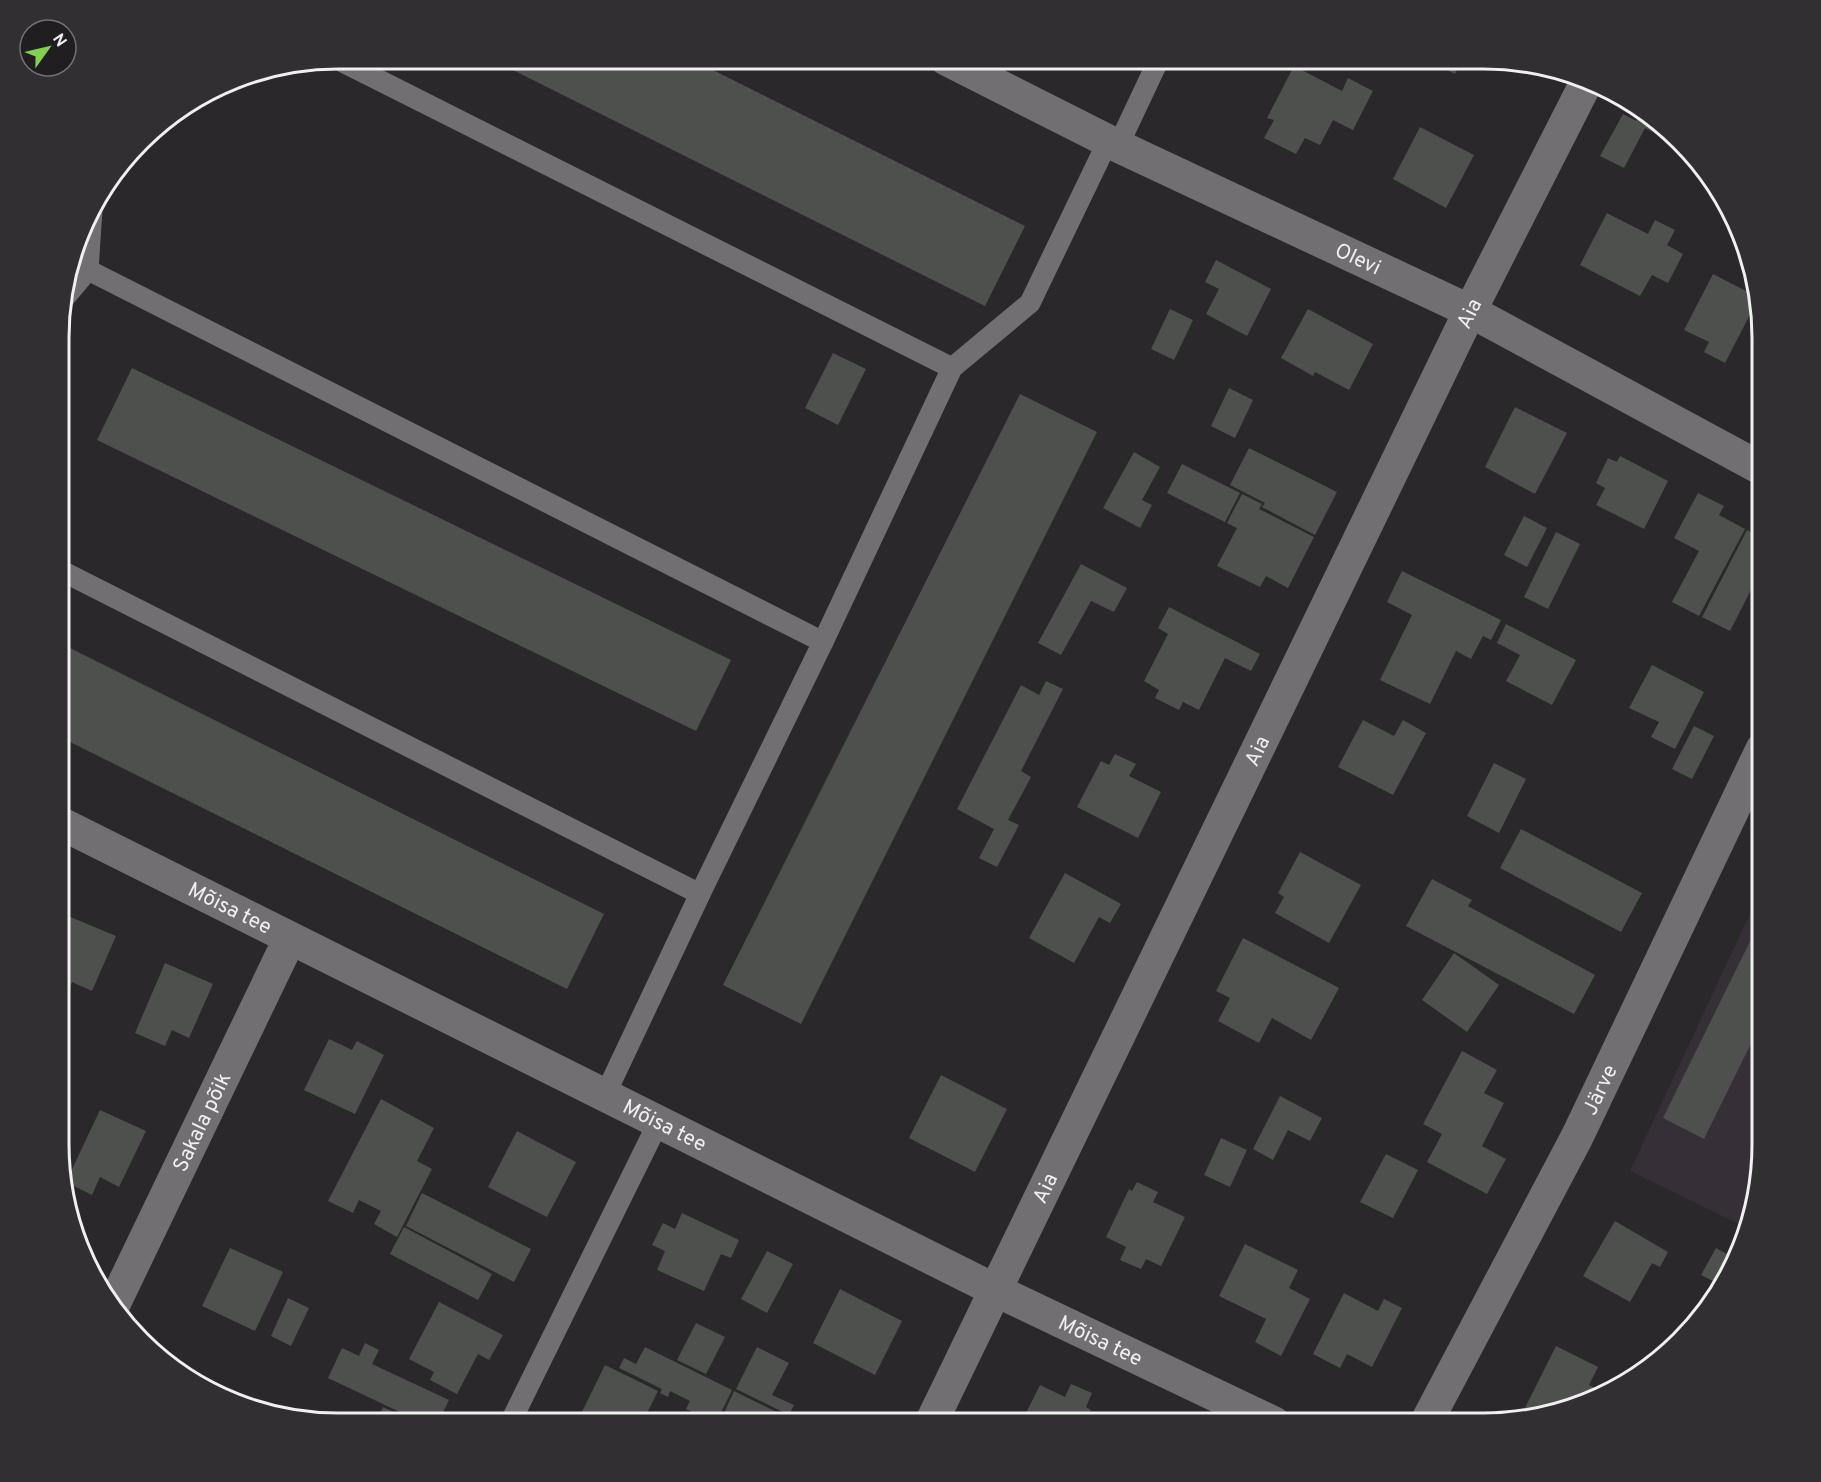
<svg xmlns="http://www.w3.org/2000/svg" width="1821" height="1482" viewBox="0 0 1821 1482" font-family="Overpass,sans-serif">
<rect width="100%" height="100%" fill="#2a282b"/>
<path fill="#362f37" d="M 1762,888 L 1762,1163 L 1745,1227 L 1630,1171 Z"/>
<g fill="#4d504c">
<path d="M 491,59 L 691,59 L 1025,226 L 985,306 Z"/>
<path d="M 1424,59 L 1462,59 L 1455,74 Z"/>
<path d="M 1294,66 L 1342,91 L 1348,78 L 1373,91 L 1353,130 L 1333,120 L 1320,145 L 1305,138 L 1296,154 L 1264,138 L 1274,120 L 1267,118 Z"/>
<path d="M 1640,113 L 1680,140 L 1686,149 L 1645,128 L 1624,168 L 1600,156 L 1623,114 L 1636,121 Z"/>
<path d="M 1420,127 L 1474,155 L 1446,208 L 1393,179 Z"/>
<path d="M 1607,213 L 1648,234 L 1655,220 L 1675,230 L 1667,245 L 1683,254 L 1668,283 L 1652,275 L 1640,296 L 1580,265 Z"/>
<path d="M 1216,260 L 1271,289 L 1247,336 L 1206,314 L 1219,289 L 1205,282 Z"/>
<path d="M 1713,274 L 1754,295 L 1756,303 L 1725,363 L 1704,352 L 1709,342 L 1684,330 Z"/>
<path d="M 1170,309 L 1193,320 L 1174,360 L 1151,349 Z"/>
<path d="M 1308,309 L 1373,344 L 1349,390 L 1315,372 L 1313,376 L 1281,358 Z"/>
<path d="M 833,353 L 866,369 L 838,425 L 805,408 Z"/>
<path d="M 132,368 L 731,660 L 696,731 L 97,440 Z"/>
<path d="M 1229,388 L 1253,400 L 1235,438 L 1211,426 Z"/>
<path d="M 1020,394 L 1097,432 L 801,1024 L 723,985 Z"/>
<path d="M 1515,407 L 1567,433 L 1535,494 L 1485,467 Z"/>
<path d="M 1249,448 L 1337,492 L 1315,535 L 1262,507 L 1265,503 L 1230,485 Z"/>
<path d="M 1134,452 L 1160,467 L 1142,500 L 1152,505 L 1140,528 L 1103,508 Z"/>
<path d="M 1620,456 L 1668,481 L 1644,529 L 1596,505 L 1605,488 L 1596,483 L 1608,458 L 1617,462 Z"/>
<path d="M 1182,464 L 1240,493 L 1225,522 L 1167,493 Z"/>
<path d="M 1698,493 L 1724,506 L 1719,515 L 1745,529 L 1699,616 L 1672,602 L 1699,551 L 1674,538 Z"/>
<path d="M 1242,494 L 1262,504 L 1259,509 L 1314,537 L 1288,588 L 1266,576 L 1260,587 L 1217,566 L 1237,528 L 1227,523 Z"/>
<path d="M 1524,516 L 1547,528 L 1527,567 L 1504,555 Z"/>
<path d="M 1747,530 L 1762,538 L 1762,583 L 1756,580 L 1730,631 L 1702,617 Z"/>
<path d="M 1556,532 L 1580,544 L 1548,609 L 1524,597 Z"/>
<path d="M 1081,564 L 1127,588 L 1114,612 L 1091,601 L 1061,655 L 1038,643 Z"/>
<path d="M 1402,571 L 1501,620 L 1491,640 L 1483,636 L 1471,659 L 1456,651 L 1430,704 L 1380,680 L 1412,615 L 1387,602 Z"/>
<path d="M 1169,607 L 1260,654 L 1251,671 L 1225,658 L 1199,710 L 1183,702 L 1179,710 L 1155,698 L 1159,690 L 1144,681 L 1168,634 L 1158,628 Z"/>
<path d="M 1506,624 L 1576,660 L 1552,705 L 1506,681 L 1520,655 L 1497,643 Z"/>
<path d="M 60,643 L 604,914 L 567,989 L 60,737 Z"/>
<path d="M 1652,665 L 1704,692 L 1675,749 L 1651,737 L 1659,722 L 1629,708 Z"/>
<path d="M 1046,681 L 1063,689 L 1021,771 L 1031,777 L 1008,820 L 1019,825 L 997,867 L 979,858 L 994,829 L 957,809 L 1021,685 L 1039,695 Z"/>
<path d="M 1363,720 L 1394,736 L 1403,720 L 1426,733 L 1393,795 L 1338,767 Z"/>
<path d="M 1694,726 L 1714,736 L 1692,779 L 1672,769 Z"/>
<path d="M 1115,754 L 1136,764 L 1129,776 L 1161,792 L 1138,838 L 1077,807 L 1101,761 L 1109,765 Z"/>
<path d="M 1494,763 L 1526,779 L 1499,833 L 1467,816 Z"/>
<path d="M 1521,829 L 1642,893 L 1621,932 L 1500,868 Z"/>
<path d="M 1300,852 L 1361,885 L 1329,943 L 1275,913 L 1284,897 L 1278,893 Z"/>
<path d="M 1065,873 L 1121,904 L 1110,923 L 1099,917 L 1074,963 L 1029,938 Z"/>
<path d="M 1432,879 L 1472,900 L 1468,906 L 1595,975 L 1574,1014 L 1406,926 Z"/>
<path d="M 68,916 L 116,936 L 92,991 L 72,982 L 65,998 L 59,996 L 60,936 Z"/>
<path d="M 1762,917 L 1762,1021 L 1704,1139 L 1663,1118 Z"/>
<path d="M 1243,938 L 1339,988 L 1311,1040 L 1272,1018 L 1259,1043 L 1218,1021 L 1230,998 L 1216,991 Z"/>
<path d="M 1454,953 L 1499,985 L 1467,1032 L 1422,1000 Z"/>
<path d="M 165,963 L 213,984 L 189,1038 L 172,1030 L 165,1046 L 135,1033 Z"/>
<path d="M 329,1039 L 352,1050 L 357,1041 L 384,1055 L 355,1114 L 304,1090 Z"/>
<path d="M 1462,1051 L 1497,1070 L 1484,1093 L 1504,1103 L 1482,1146 L 1506,1159 L 1487,1194 L 1427,1162 L 1442,1134 L 1423,1124 Z"/>
<path d="M 941,1075 L 1007,1109 L 975,1172 L 909,1138 Z"/>
<path d="M 1280,1096 L 1322,1118 L 1310,1141 L 1288,1130 L 1273,1160 L 1253,1149 Z"/>
<path d="M 381,1099 L 434,1128 L 417,1161 L 432,1169 L 397,1237 L 374,1224 L 381,1211 L 359,1200 L 353,1213 L 328,1201 Z"/>
<path d="M 100,1110 L 146,1131 L 119,1187 L 100,1177 L 92,1195 L 66,1182 Z"/>
<path d="M 517,1131 L 576,1162 L 547,1217 L 488,1187 Z"/>
<path d="M 1221,1138 L 1247,1150 L 1230,1187 L 1204,1175 Z"/>
<path d="M 1386,1154 L 1418,1170 L 1393,1218 L 1360,1202 Z"/>
<path d="M 1137,1182 L 1158,1192 L 1153,1202 L 1185,1217 L 1161,1266 L 1146,1259 L 1141,1269 L 1120,1260 L 1126,1247 L 1106,1237 L 1129,1189 L 1132,1191 Z"/>
<path d="M 422,1193 L 531,1249 L 514,1282 L 406,1226 Z"/>
<path d="M 682,1213 L 739,1240 L 731,1258 L 721,1254 L 704,1291 L 657,1270 L 665,1251 L 652,1245 L 663,1223 L 675,1229 Z"/>
<path d="M 1615,1221 L 1668,1252 L 1660,1267 L 1652,1263 L 1630,1302 L 1583,1276 Z"/>
<path d="M 404,1227 L 492,1274 L 478,1300 L 390,1254 Z"/>
<path d="M 1245,1244 L 1298,1270 L 1289,1288 L 1310,1299 L 1281,1356 L 1255,1342 L 1266,1319 L 1219,1296 Z"/>
<path d="M 230,1248 L 283,1272 L 255,1331 L 202,1306 Z"/>
<path d="M 1716,1248 L 1736,1259 L 1734,1267 L 1721,1285 L 1701,1275 Z"/>
<path d="M 767,1251 L 793,1264 L 767,1313 L 741,1299 Z"/>
<path d="M 840,1289 L 902,1321 L 875,1375 L 813,1343 Z"/>
<path d="M 1344,1293 L 1378,1311 L 1384,1299 L 1402,1308 L 1372,1367 L 1347,1354 L 1340,1368 L 1313,1354 Z"/>
<path d="M 288,1298 L 309,1308 L 291,1346 L 271,1336 Z"/>
<path d="M 439,1302 L 503,1335 L 489,1360 L 478,1354 L 457,1394 L 430,1380 L 434,1372 L 409,1359 Z"/>
<path d="M 696,1323 L 725,1337 L 706,1374 L 677,1360 Z"/>
<path d="M 365,1343 L 379,1350 L 372,1364 L 449,1400 L 438,1423 L 423,1423 L 328,1378 L 342,1348 L 359,1356 Z"/>
<path d="M 1556,1346 L 1598,1367 L 1589,1385 L 1598,1390 L 1593,1400 L 1582,1396 L 1578,1405 L 1521,1416 Z"/>
<path d="M 645,1347 L 732,1390 L 716,1423 L 686,1409 L 690,1401 L 670,1391 L 668,1397 L 660,1393 L 662,1389 L 619,1368 L 624,1358 L 636,1364 Z"/>
<path d="M 757,1347 L 789,1363 L 772,1395 L 794,1405 L 789,1415 L 736,1389 Z"/>
<path d="M 605,1365 L 658,1391 L 642,1423 L 587,1423 L 579,1418 Z"/>
<path d="M 1071,1384 L 1092,1393 L 1086,1407 L 1091,1410 L 1085,1423 L 1021,1423 L 1040,1385 L 1065,1397 Z"/>
<path d="M 734,1391 L 799,1423 L 740,1423 L 723,1415 Z"/>
<path d="M 383,1407 L 416,1423 L 376,1423 Z"/>
</g>
<g fill="none" stroke-linecap="round" stroke-linejoin="round">
<g stroke="#716f72" stroke-width="21">
<path d="M 337,59 L 952,368"/>
<path d="M 1118,146 L 1159,59"/>
<path d="M 88,270 L 823,642"/>
<path d="M 61,302 L 88,270 L 92,210"/>
<path d="M 60,570 L 700,894 L 605,1095"/>
<path d="M 700,894 L 823,642 L 952,368 L 1030,303 L 1108,141"/>
<path d="M 510,1423 L 659,1121"/>
</g>
<g stroke="#716f72" stroke-width="33">
<path id="s1" d="M 946,59 L 1118,146 L 1470,311 L 1762,469"/>
<path id="s2" d="M 60,823 L 995,1290 L 1274,1423"/>
<path id="s3" d="M 114,1304 L 290,938"/>
<path id="s4" d="M 931,1423 L 1470,311 L 1588,79"/>
<path id="s5" d="M 1426,1423 L 1577,1137 L 1762,749"/>
</g>
</g>
<g text-anchor="middle" stroke-width="5" stroke-linejoin="round" paint-order="stroke">
<g font-size="21" fill="#f1eff1" stroke="#211e21">
<text dy="7" stroke="none"><textPath href="#s1" startOffset="458">Olevi</textPath></text>
<text dy="7" stroke="none"><textPath href="#s4" startOffset="1233">Aia</textPath></text>
<text dy="7" stroke="none"><textPath href="#s4" startOffset="747">Aia</textPath></text>
<text dy="7" stroke="none"><textPath href="#s2" startOffset="190">Mõisa tee</textPath></text>
<text dy="7" stroke="none"><textPath href="#s5" startOffset="376">Järve</textPath></text>
<text dy="7" stroke="none"><textPath href="#s3" startOffset="202">Sakala põik</textPath></text>
<text dy="7" stroke="none"><textPath href="#s2" startOffset="676">Mõisa tee</textPath></text>
<text dy="7" stroke="none"><textPath href="#s4" startOffset="261">Aia</textPath></text>
<text dy="7" stroke="none"><textPath href="#s2" startOffset="1162">Mõisa tee</textPath></text>
</g>
</g>
<path d="M0 0H1821V1482H0ZM338 69H1483A269 269 0 0 1 1752 338V1144A269 269 0 0 1 1483 1413H338A269 269 0 0 1 69 1144V338A269 269 0 0 1 338 69Z" fill="#322f32" fill-rule="evenodd"/>
<path fill="none" stroke="#f1eff1" stroke-width="3" d="M338 69H1483A269 269 0 0 1 1752 338V1144A269 269 0 0 1 1483 1413H338A269 269 0 0 1 69 1144V338A269 269 0 0 1 338 69Z"/>
<g transform="translate(48 48) rotate(56)"><circle r="28" fill="#211e21" stroke="#747274" stroke-width="1.5"/>
<path d="M0-4.5L10 22L0 15L-10 22Z" fill="#81d050"/>
<text y="-9" font-size="16" font-weight="bold" text-anchor="middle" fill="#f1eff1">N</text>
</g>
</svg>
